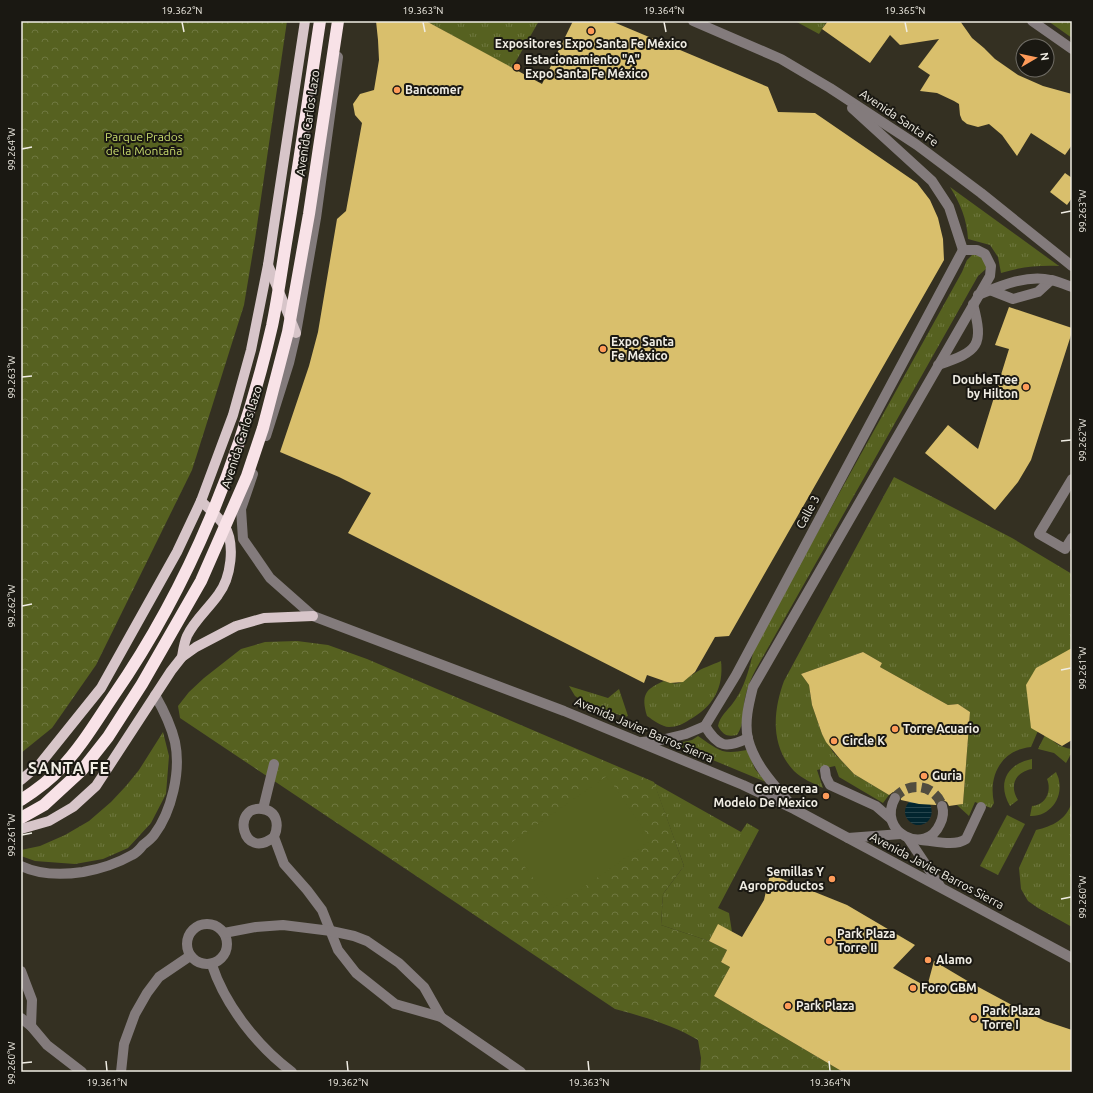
<svg xmlns="http://www.w3.org/2000/svg" width="1093" height="1093" viewBox="0 0 1093 1093" font-family="Ubuntu,sans-serif">
<defs>
<pattern id="grass-tufts" width="24" height="20" patternUnits="userSpaceOnUse"><rect width="24" height="20" fill="#566120"/><path d="M3 7l-1-3M5 7V3M7 7l1-3M15 17l-1-3M17 17v-4M19 17l1-3" fill="none" stroke="#6f7840"/></pattern>
<pattern id="park-crowns" width="20" height="18" patternUnits="userSpaceOnUse"><rect width="20" height="18" fill="#566120"/><path d="M2 6a3 3 0 1 1 6 0M12 15a3 3 0 1 1 6 0" fill="none" stroke="#6f7840"/></pattern>
<pattern id="water-rules" width="6" height="5" patternUnits="userSpaceOnUse"><rect width="6" height="5" fill="#02252f"/><path d="M0 2.5h6" fill="none" stroke="#27454d"/></pattern>
</defs>
<rect width="100%" height="100%" fill="#343022"/>
<g fill="url(#grass-tufts)">
<path d="M 426,21 L 539,21 L 512,68 Z"/>
<path d="M 795,21 L 827,21 L 819,34 Z"/>
<path d="M 950,187 L 1059,266 C 1039,265 1020,267 1001,273 L 998,257 L 990,245 L 968,239 C 967,219 960,203 950,187 Z"/>
<path d="M 973,254 L 983,255 L 987,268 L 978,276 L 756,669 C 751,678 747,688 745,698 C 742,712 745,723 737,735 C 727,737 723,735 718,726 C 720,716 727,711 733,703 C 736,699 739,694 741,690 C 748,676 751,661 755,645 L 962,272 L 967,260 Z"/>
<path d="M 894,477 L 1012,538 L 1072,574 L 1072,652 L 1031,747 C 1001,750 988,776 994,803 L 991,808 L 975,802 L 969,816 L 957,805 L 963,804 L 970,712 L 958,704 L 948,705 L 880,667 L 882,663 L 863,652 L 801,674 L 809,685 L 812,705 L 822,734 L 833,752 L 854,774 L 889,795 L 883,803 L 839,777 L 835,766 L 817,770 L 823,788 C 813,783 802,779 794,771 C 770,746 773,711 784,681 Z"/>
<path d="M 721,661 C 724,688 713,707 689,720 C 683,724 677,727 669,727 C 662,727 653,720 647,716 C 641,695 645,689 664,681 C 681,687 682,681 695,673 C 702,668 712,665 721,661 Z"/>
<path d="M 569,686 L 608,698 L 619,689 L 628,716 L 625,717 L 586,703 L 575,696 Z"/>
<path d="M 163,732 L 169,756 L 166,794 L 151,823 L 128,848 L 103,859 L 75,864 L 35,861 L 21,856 L 21,850 L 40,846 L 65,835 L 89,821 L 111,802 L 126,786 L 139,770 Z"/>
<path d="M 1046,733 C 1054,743 1059,747 1072,749 L 1072,752 L 1066,763 L 1054,753 L 1038,749 Z"/>
<path d="M 698,736 C 719,750 720,755 747,750 L 755,769 L 766,782 L 674,744 L 692,740 Z"/>
<path d="M 1032,759 L 1032,769 C 1015,772 1009,786 1018,800 L 1010,806 C 997,784 1006,764 1032,759 Z"/>
<path d="M 1056,772 C 1057,775 1059,778 1059,781 C 1063,800 1048,817 1030,816 L 1032,806 C 1046,805 1052,791 1047,779 Z"/>
<path d="M 654,783 L 741,832 L 747,823 L 759,830 L 718,908 L 729,913 L 732,932 L 718,925 L 709,941 L 661,925 L 663,894 L 684,866 Z"/>
<path d="M 1072,802 L 1072,927 L 1038,908 L 1028,901 L 1021,889 L 1019,868 L 1036,830 C 1053,826 1066,820 1072,802 Z"/>
<path d="M 1007,815 L 1025,824 L 998,875 L 980,866 Z"/>
</g>
<g fill="url(#park-crowns)">
<path d="M 21,21 L 287,21 L 255,239 L 244,305 L 192,470 L 96,665 L 52,728 L 21,753 Z"/>
<path d="M 1048,21 L 1072,21 L 1072,38 Z"/>
<path d="M 297,641 L 328,645 L 367,659 L 654,782 L 684,866 L 663,894 L 661,925 L 709,941 L 727,950 L 721,962 L 730,967 L 714,996 L 843,1072 L 700,1072 L 701,1058 L 698,1040 C 673,1025 644,1017 615,1009 L 180,718 L 178,706 L 189,692 L 204,678 L 241,649 L 265,642 Z"/>
</g>
<path fill="#566120" d="M 607,776 L 651,840 L 554,908 L 509,844 Z"/>
<path fill="url(#water-rules)" d="M 911,800 L 930,804 C 935,816 928,826 916,825 C 904,821 901,809 911,800 Z"/>
<g fill="#d9bf6c">
<path d="M 376,21 L 426,21 L 542,84 L 573,21 L 611,21 L 768,87 L 778,112 L 815,113 L 917,183 L 930,200 L 938,218 L 943,239 L 944,260 L 729,636 L 715,637 L 695,672 L 683,682 L 670,683 L 647,675 L 644,683 L 348,533 L 371,493 L 339,477 L 280,452 L 309,366 L 318,332 L 337,219 L 346,211 L 362,123 L 355,115 L 353,104 L 360,94 L 374,90 L 379,60 L 378,40 Z"/>
<path d="M 828,21 L 960,21 L 972,38 L 984,48 L 995,59 L 1018,75 L 1043,86 L 1072,94 L 1072,145 L 1065,155 L 1031,133 L 1017,156 L 1002,135 L 989,124 L 978,127 L 967,124 L 962,120 L 960,115 L 959,104 L 954,101 L 937,93 L 920,91 L 930,75 L 918,67 L 939,39 L 900,45 L 890,35 L 870,63 L 822,29 Z"/>
<path d="M 1065,173 L 1072,178 L 1072,198 L 1067,205 L 1050,192 Z"/>
<path d="M 1009,307 L 1072,328 L 1072,332 L 1031,460 L 1018,482 L 995,510 L 925,453 L 948,425 L 978,449 L 1009,349 L 995,345 Z"/>
<path d="M 1072,648 L 1072,740 L 1062,746 L 1031,728 L 1026,685 L 1036,668 Z"/>
<path d="M 863,652 L 882,663 L 880,667 L 948,705 L 958,704 L 970,712 L 963,804 L 949,806 L 947,802 L 943,800 L 938,801 L 936,805 L 919,804 L 901,800 L 900,794 L 897,792 L 893,792 L 889,795 L 854,774 L 840,759 L 826,742 L 822,734 L 812,705 L 809,685 L 801,674 Z"/>
<path d="M 770,874 L 847,905 L 915,945 L 893,968 L 927,987 L 934,961 L 971,983 L 1010,1004 L 1045,1021 L 1072,1030 L 1072,1072 L 843,1072 L 714,996 L 730,967 L 721,962 L 727,950 L 709,941 L 718,924 L 742,937 L 764,900 Z"/>
</g>
<g fill="none" stroke-linecap="round" stroke-linejoin="round">
<path stroke="#504c3f" stroke-width="10" stroke-dasharray="10 5" stroke-linecap="butt" d="M 895,798 C 908,780 936,785 942,806"/>
<g stroke="#837b7c" stroke-width="10">
<path d="M 693,21 L 781,59 L 830,88 L 917,145 L 981,193 L 1072,266"/>
<path d="M 1032,21 L 1072,49"/>
<path d="M 852,108 L 932,181 L 949,207 L 963,250"/>
<path d="M 990,290 L 1013,299 L 1038,292 L 1051,280"/>
<path d="M 978,295 C 1000,286 1027,274 1051,280 C 1058,281 1065,285 1072,287"/>
<path d="M 938,365 C 979,351 984,346 973,304"/>
<path d="M 266,436 L 289,363 L 296,333 L 316,218 L 338,57"/>
<path d="M 253,474 L 241,509 L 243,539 L 270,578 L 313,616 L 564,711 L 743,785 L 794,809 L 1072,958"/>
<path d="M 1072,479 L 1039,534 L 1065,549 L 1072,538"/>
<path d="M 705,726 C 718,747 726,749 748,738"/>
<path d="M 642,742 L 661,740 L 686,734 L 705,726 L 736,675 L 963,250"/>
<path d="M 825,770 L 826,777 L 830,785 L 876,806 L 891,819"/>
<path d="M 895,798 C 876,832 926,857 940,824 C 943,818 944,812 942,806"/>
<path d="M 792,806 C 775,786 755,766 748,739 C 744,722 749,703 753,687 L 990,276 L 991,266 L 985,254 L 977,250 L 963,250"/>
<path d="M 263,809 L 274,764"/>
<path d="M 274,837 C 242,862 231,805 262,809 C 278,811 279,826 274,837 L 284,864 L 307,890 L 322,910 L 338,950 L 356,973 L 395,1004 L 441,1017 L 521,1072"/>
<path d="M 848,838 L 901,834"/>
<path d="M 908,838 L 940,886"/>
<path d="M 921,840 C 935,841 954,847 966,839 L 981,807"/>
<path d="M 21,866 C 40,875 63,875 83,872 C 100,869 118,863 132,855 C 136,853 140,849 143,845 C 147,842 151,839 154,835 C 172,811 181,771 175,742 C 171,725 163,709 155,695"/>
<circle cx="207" cy="944" r="20"/>
<path d="M 224,933 L 256,927 L 283,925 L 331,931 L 354,936 L 367,941 L 399,963 L 424,987 L 441,1017"/>
<path d="M 212,965 C 225,1005 258,1047 292,1072"/>
<path d="M 21,971 L 32,1000 L 31,1026"/>
<path d="M 21,1018 L 31,1026 L 47,1045 L 82,1072"/>
<path d="M 121,1072 L 124,1044 L 135,1014 L 147,993 L 159,977 L 190,956"/>
</g>
<g stroke="#d7c5c9" stroke-width="10">
<path d="M 268,265 L 296,333"/>
<path d="M 182,657 C 183,651 184,643 187,636 C 194,621 208,609 218,595 C 231,578 236,544 224,525 C 218,516 209,509 201,501"/>
<path d="M 21,780 L 40,764 L 101,688 L 177,552 L 201,501 L 233,415 L 251,350 L 268,265 L 305,21"/>
<path d="M 21,829 L 49,821 L 73,807 L 96,786 L 171,671 L 182,657 L 196,647 L 236,626 L 264,618 L 313,616"/>
</g>
<g stroke="#f8e2e7" stroke-width="12">
<path d="M 21,800 C 35,791 50,780 61,768 C 82,746 97,720 114,695 C 190,585 242,456 272,326 C 278,297 282,267 287,237 C 299,165 309,93 320,21"/>
<path d="M 21,818 L 44,805 L 82,770 L 108,737 L 142,684 L 201,581 L 247,476 L 263,428 L 288,332 L 309,214 L 338,21"/>
</g>
</g>
<path fill="none" stroke="#f0ede4" stroke-width="1.5" d="M 182,22 L 184,32M 423,22 L 425,32M 664,22 L 666,32M 905,22 L 907,32M 22,149 L 32,147M 1061,213 L 1071,211M 22,377 L 32,376M 1061,441 L 1071,440M 22,606 L 32,604M 1061,670 L 1071,668M 22,835 L 32,833M 1061,899 L 1071,897M 106,1061 L 107,1071M 347,1061 L 348,1071M 588,1061 L 589,1071M 829,1061 L 830,1071M 22,1063 L 32,1062"/>
<g fill="#fe9b59" stroke="#1a1812" stroke-width="1.5">
<circle cx="591" cy="31" r="4"/>
<circle cx="517" cy="67" r="4"/>
<circle cx="397" cy="90" r="4"/>
<circle cx="603" cy="349" r="4"/>
<circle cx="1026" cy="387" r="4"/>
<circle cx="895" cy="729" r="4"/>
<circle cx="834" cy="741" r="4"/>
<circle cx="924" cy="776" r="4"/>
<circle cx="826" cy="796" r="4"/>
<circle cx="832" cy="879" r="4"/>
<circle cx="829" cy="941" r="4"/>
<circle cx="928" cy="960" r="4"/>
<circle cx="913" cy="988" r="4"/>
<circle cx="788" cy="1006" r="4"/>
<circle cx="974" cy="1018" r="4"/>
</g>
<g text-anchor="middle" stroke-width="4" stroke-linejoin="round" paint-order="stroke">
<g font-size="12" font-weight="bold" fill="#f0ede4" stroke="#1a1812" text-anchor="start">
<text x="591" y="48" text-anchor="middle">Expositores Expo Santa Fe México</text>
<text x="525" y="64">Estacionamiento "A"<tspan x="525" dy="14">Expo Santa Fe México</tspan></text>
<text x="405" y="94">Bancomer</text>
<text x="611" y="346">Expo Santa<tspan x="611" dy="14">Fe México</tspan></text>
<text x="1018" y="384" text-anchor="end">DoubleTree<tspan x="1018" dy="14">by Hilton</tspan></text>
<text x="903" y="733">Torre Acuario</text>
<text x="842" y="745">Circle K</text>
<text x="932" y="780">Guria</text>
<text x="818" y="793" text-anchor="end">Cerveceraa<tspan x="818" dy="14">Modelo De Mexico</tspan></text>
<text x="824" y="876" text-anchor="end">Semillas Y<tspan x="824" dy="14">Agroproductos</tspan></text>
<text x="837" y="938">Park Plaza<tspan x="837" dy="14">Torre II</tspan></text>
<text x="936" y="964">Alamo</text>
<text x="921" y="992">Foro GBM</text>
<text x="796" y="1010">Park Plaza</text>
<text x="982" y="1015">Park Plaza<tspan x="982" dy="14">Torre I</tspan></text>
</g>
<g font-size="12" fill="#f0ede4" stroke="#1a1812">
<text transform="translate(899 118) rotate(34)" y="4">Avenida Santa Fe</text>
<text transform="translate(308 123) rotate(-82)" y="4">Avenida Carlos Lazo</text>
<text transform="translate(242 437) rotate(-72)" y="4">Avenida Carlos Lazo</text>
<text transform="translate(808 512) rotate(-62)" y="4">Calle 3</text>
<text transform="translate(644 730) rotate(23)" y="4">Avenida Javier Barros Sierra</text>
<text transform="translate(937 871) rotate(28)" y="4">Avenida Javier Barros Sierra</text>
</g>
<g font-size="12" fill="#c7da6d" stroke="#1a1812">
<text x="144" y="141">Parque Prados<tspan x="144" dy="14">de la Montaña</tspan></text>
</g>
<g font-size="16" font-weight="bold" letter-spacing="1" fill="#f0ede4" stroke="#1a1812">
<text x="69" y="774">SANTA FE</text>
</g>
</g>
<rect width="1093" height="1093" fill="none" stroke="#1a1812" stroke-width="44"/>
<g transform="translate(1035 58) rotate(81)"><circle r="19" fill="#1a1812" stroke="#706d66"/>
<path d="M0-3L7 15L0 10L-7 15Z" fill="#fe9b59"/>
<text y="-6" font-size="11" font-weight="bold" text-anchor="middle" fill="#f0ede4">N</text>
</g>
<rect x="22" y="22" width="1049" height="1049" fill="none" stroke="#f0ede4" stroke-width="1.5"/>
<g font-size="10" text-anchor="middle" fill="#f0ede4">
<text x="182" y="14">19.362°N</text>
<text x="423" y="14">19.363°N</text>
<text x="664" y="14">19.364°N</text>
<text x="905" y="14">19.365°N</text>
<text transform="translate(11 149) rotate(-90)" y="4">99.264°W</text>
<text transform="translate(1082 211) rotate(-90)" y="4">99.263°W</text>
<text transform="translate(11 377) rotate(-90)" y="4">99.263°W</text>
<text transform="translate(1082 440) rotate(-90)" y="4">99.262°W</text>
<text transform="translate(11 606) rotate(-90)" y="4">99.262°W</text>
<text transform="translate(1082 668) rotate(-90)" y="4">99.261°W</text>
<text transform="translate(11 835) rotate(-90)" y="4">99.261°W</text>
<text transform="translate(1082 897) rotate(-90)" y="4">99.260°W</text>
<text transform="translate(11 1063) rotate(-90)" y="4">99.260°W</text>
<text x="107" y="1086">19.361°N</text>
<text x="348" y="1086">19.362°N</text>
<text x="589" y="1086">19.363°N</text>
<text x="830" y="1086">19.364°N</text>
</g>
</svg>
